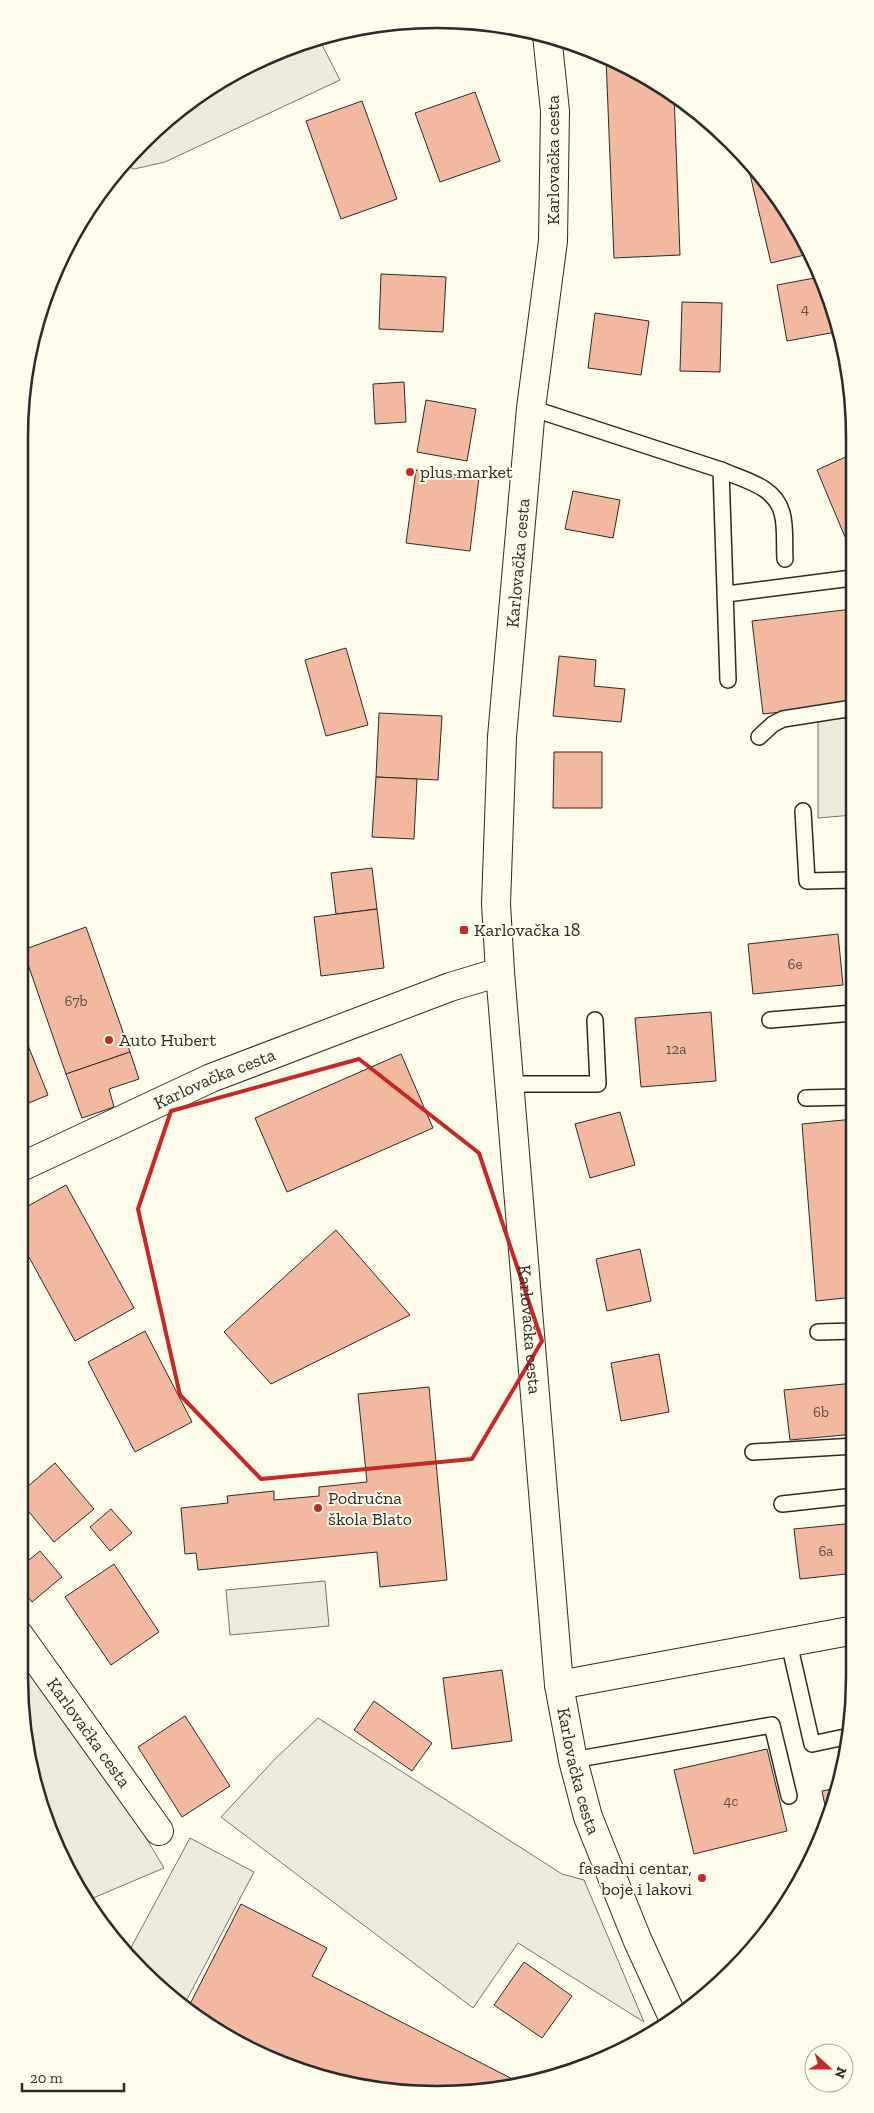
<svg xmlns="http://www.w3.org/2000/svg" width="874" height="2113" viewBox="0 0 874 2113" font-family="'Zilla Slab',serif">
<rect width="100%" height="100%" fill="#fdfbea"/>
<g fill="#ecebdb" stroke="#74746e">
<path d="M 318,37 L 340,80 L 165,162 L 134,169 L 121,163 L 182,105 L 252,62 Z"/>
<path d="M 853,717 L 853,815 L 818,818 L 818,721 Z"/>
<path d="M 325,1581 L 329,1626 L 230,1635 L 226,1590 Z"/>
<path d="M 19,1649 L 115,1786 L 164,1868 L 86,1901 L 75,1885 L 41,1811 L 19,1676 Z"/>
<path d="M 318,1718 L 562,1874 L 584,1880 L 644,2022 L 518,1943 L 473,2008 L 221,1817 L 275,1759 Z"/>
</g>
<path fill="#eceadb" stroke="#74746e" d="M 190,1838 L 254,1872 L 185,2003 L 127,1955 Z"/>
<g fill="#f2b8a0" stroke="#2b2b2b">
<path d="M 420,20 L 448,21 L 421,25 Z"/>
<path d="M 606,58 L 674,93 L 680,255 L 614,258 Z"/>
<path d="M 475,92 L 500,161 L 440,182 L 415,113 Z"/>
<path d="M 362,101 L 397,199 L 341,219 L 306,121 Z"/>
<path d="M 752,161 L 812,252 L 813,253 L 771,263 L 747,162 Z"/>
<path d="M 381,274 L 446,277 L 443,332 L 379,329 Z"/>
<path d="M 820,277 L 836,332 L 787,341 L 777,285 Z"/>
<path d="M 682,302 L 722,303 L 720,372 L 680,371 Z"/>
<path d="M 595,313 L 649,321 L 641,375 L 588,368 Z"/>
<path d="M 404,382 L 406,422 L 375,424 L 373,384 Z"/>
<path d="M 426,400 L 476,409 L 467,461 L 417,452 Z"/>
<path d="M 852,454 L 852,534 L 845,537 L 817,470 Z"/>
<path d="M 416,470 L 479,478 L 470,551 L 406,543 Z"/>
<path d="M 573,491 L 620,500 L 613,538 L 565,529 Z"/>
<path d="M 852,609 L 853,704 L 763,714 L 752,621 Z"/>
<path d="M 19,616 L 27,638 L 19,641 Z"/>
<path d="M 346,648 L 368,725 L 326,736 L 305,660 Z"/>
<path d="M 559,656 L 596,660 L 594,686 L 625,689 L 621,722 L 553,716 Z"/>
<path d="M 379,713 L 442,716 L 438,780 L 376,777 Z"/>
<path d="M 554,752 L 602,752 L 602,808 L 553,808 Z"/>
<path d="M 376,777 L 417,779 L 414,839 L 372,837 Z"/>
<path d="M 372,868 L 377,909 L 336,914 L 331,873 Z"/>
<path d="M 377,909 L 384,968 L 321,976 L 314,917 Z"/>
<path d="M 86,927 L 130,1052 L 66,1074 L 23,950 Z"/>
<path d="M 838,934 L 843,985 L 753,994 L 748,944 Z"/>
<path d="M 711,1012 L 716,1081 L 641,1087 L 635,1018 Z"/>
<path d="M 19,1023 L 48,1095 L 19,1107 Z"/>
<path d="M 130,1052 L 139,1079 L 109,1089 L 114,1107 L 82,1118 L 66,1074 Z"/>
<path d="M 401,1054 L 433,1128 L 287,1192 L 255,1118 Z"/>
<path d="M 620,1112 L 635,1165 L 590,1178 L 575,1124 Z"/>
<path d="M 854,1119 L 854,1297 L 816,1301 L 802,1124 Z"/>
<path d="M 66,1185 L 134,1308 L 75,1341 L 19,1239 L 19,1211 Z"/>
<path d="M 336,1230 L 410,1315 L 271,1384 L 224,1332 Z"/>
<path d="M 640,1249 L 651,1301 L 607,1311 L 596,1259 Z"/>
<path d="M 145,1331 L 192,1422 L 135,1452 L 88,1362 Z"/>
<path d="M 659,1354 L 669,1412 L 621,1421 L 611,1363 Z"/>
<path d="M 854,1383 L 855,1434 L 790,1440 L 784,1390 Z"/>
<path d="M 429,1387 L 447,1580 L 380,1587 L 377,1552 L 198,1570 L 196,1553 L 185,1554 L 181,1508 L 228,1503 L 227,1496 L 274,1491 L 274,1500 L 319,1496 L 319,1487 L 367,1482 L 358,1394 Z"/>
<path d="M 19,1410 L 27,1420 L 19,1426 Z"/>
<path d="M 55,1463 L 94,1509 L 54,1542 L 19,1500 L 19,1494 Z"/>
<path d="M 111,1509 L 132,1533 L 110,1551 L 90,1527 Z"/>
<path d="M 855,1523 L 855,1573 L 800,1579 L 794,1529 Z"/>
<path d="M 40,1551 L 62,1577 L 32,1602 L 19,1587 L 19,1568 Z"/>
<path d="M 114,1564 L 159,1632 L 111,1665 L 65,1597 Z"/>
<path d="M 502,1670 L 512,1741 L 452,1749 L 443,1678 Z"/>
<path d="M 374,1701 L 432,1743 L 412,1771 L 354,1730 Z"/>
<path d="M 185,1716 L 230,1786 L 182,1817 L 138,1747 Z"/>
<path d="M 767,1749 L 787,1831 L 694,1854 L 674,1770 Z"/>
<path d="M 837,1788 L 833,1810 L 828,1820 L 822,1791 Z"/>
<path d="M 241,1904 L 327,1948 L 312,1976 L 524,2085 L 382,2091 L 322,2077 L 287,2059 L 284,2064 L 228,2038 L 189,2006 Z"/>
<path d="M 524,1962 L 572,1996 L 542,2038 L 494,2005 Z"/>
</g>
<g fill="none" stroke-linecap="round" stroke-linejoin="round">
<g stroke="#2b2b2b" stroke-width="18">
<g id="service">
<path d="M 531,408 L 721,470 L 728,680"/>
<path d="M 721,470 C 744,480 775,486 782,513 C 786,526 784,544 785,559"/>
<path d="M 727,594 L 852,578"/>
<path d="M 759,737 L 773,724 L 783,719 L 853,708"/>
<path d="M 803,811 L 807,881 L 853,880"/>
<path d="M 770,1020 L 853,1013"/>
<path d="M 509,1084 L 598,1084 L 595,1020"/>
<path d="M 806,1098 L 854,1097"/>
<path d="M 818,1332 L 854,1331"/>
<path d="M 753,1452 L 855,1446"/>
<path d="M 782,1504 L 855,1496"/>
<path d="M 789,1643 L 812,1744 L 845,1737"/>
<path d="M 573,1760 L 772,1725 L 789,1796"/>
</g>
</g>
<g stroke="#2b2b2b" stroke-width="30">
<g id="minor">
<path id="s1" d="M 19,1168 L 211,1078 L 450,987 L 500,972"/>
<path id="s2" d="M 19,1635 L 159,1831"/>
<path d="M 559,1685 L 855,1630"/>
</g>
</g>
<g stroke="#2b2b2b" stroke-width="30">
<g id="tertiary">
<path id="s3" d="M 547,35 L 555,111 L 553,241 L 531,408 L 502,737 L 496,904 L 500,972 L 559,1685 L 573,1760 L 588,1817 L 637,1939 L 674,2020"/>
</g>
</g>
<use href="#service" stroke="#fdfbea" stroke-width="15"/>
<use href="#minor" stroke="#fdfbea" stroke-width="28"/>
<use href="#tertiary" stroke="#fdfbea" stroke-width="28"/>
</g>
<path fill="none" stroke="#c62828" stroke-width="4" stroke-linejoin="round" d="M 359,1059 L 479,1153 L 542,1341 L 472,1459 L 261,1479 L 180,1395 L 138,1209 L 171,1111 Z"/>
<g fill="#c62828" stroke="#fdfbea" stroke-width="2">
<circle cx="410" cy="472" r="5"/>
<rect x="459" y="925" width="10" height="10" rx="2.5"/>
<circle cx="109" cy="1040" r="5"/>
<circle cx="318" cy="1508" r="5"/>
<circle cx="702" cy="1878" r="5"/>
</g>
<g text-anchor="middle" stroke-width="4" stroke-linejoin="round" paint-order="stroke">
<g font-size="15" fill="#5d4e48">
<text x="805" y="314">4</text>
<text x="795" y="969">6e</text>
<text x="76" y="1006">67b</text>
<text x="676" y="1054">12a</text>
<text x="821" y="1417">6b</text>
<text x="826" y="1556">6a</text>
<text x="731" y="1806">4c</text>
</g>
<g font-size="18" fill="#2b2b2b" stroke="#fdfbea">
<text transform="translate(553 160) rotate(-90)" y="6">Karlovačka cesta</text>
<text transform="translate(518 563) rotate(-85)" y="6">Karlovačka cesta</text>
<text dy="6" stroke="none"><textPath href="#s1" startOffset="215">Karlovačka cesta</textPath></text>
<text dy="6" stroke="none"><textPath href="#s3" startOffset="1299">Karlovačka cesta</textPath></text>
<text dy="6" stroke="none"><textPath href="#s2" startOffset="120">Karlovačka cesta</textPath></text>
<text dy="6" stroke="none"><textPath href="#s3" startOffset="1744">Karlovačka cesta</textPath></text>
</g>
<g font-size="18" fill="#2b2b2b" stroke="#fdfbea" text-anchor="start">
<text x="420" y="478">plus market</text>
<text x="474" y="936">Karlovačka 18</text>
<text x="119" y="1046">Auto Hubert</text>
<text x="328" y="1504">Područna<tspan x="328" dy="21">škola Blato</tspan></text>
<text x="692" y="1874" text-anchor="end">fasadni centar,<tspan x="692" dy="21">boje i lakovi</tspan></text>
</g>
</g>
<path d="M0 0H874V2113H0ZM437 28H437A409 409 0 0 1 846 437V1677A409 409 0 0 1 437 2086H437A409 409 0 0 1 28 1677V437A409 409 0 0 1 437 28Z" fill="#fdfbea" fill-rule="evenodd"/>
<path fill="none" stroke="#2b2b2b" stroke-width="2.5" d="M437 28H437A409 409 0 0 1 846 437V1677A409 409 0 0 1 437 2086H437A409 409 0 0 1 28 1677V437A409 409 0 0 1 437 28Z"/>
<g transform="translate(829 2068) rotate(111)"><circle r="24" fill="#fdfbea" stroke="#a9a89e"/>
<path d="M0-4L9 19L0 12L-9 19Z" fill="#c62828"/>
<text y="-8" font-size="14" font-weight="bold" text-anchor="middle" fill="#2b2b2b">N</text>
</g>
<path d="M22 2083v8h102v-8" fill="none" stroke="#2b2b2b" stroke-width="2.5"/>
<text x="30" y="2083" font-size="15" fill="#2b2b2b" stroke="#fdfbea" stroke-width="4" paint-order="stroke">20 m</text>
</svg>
